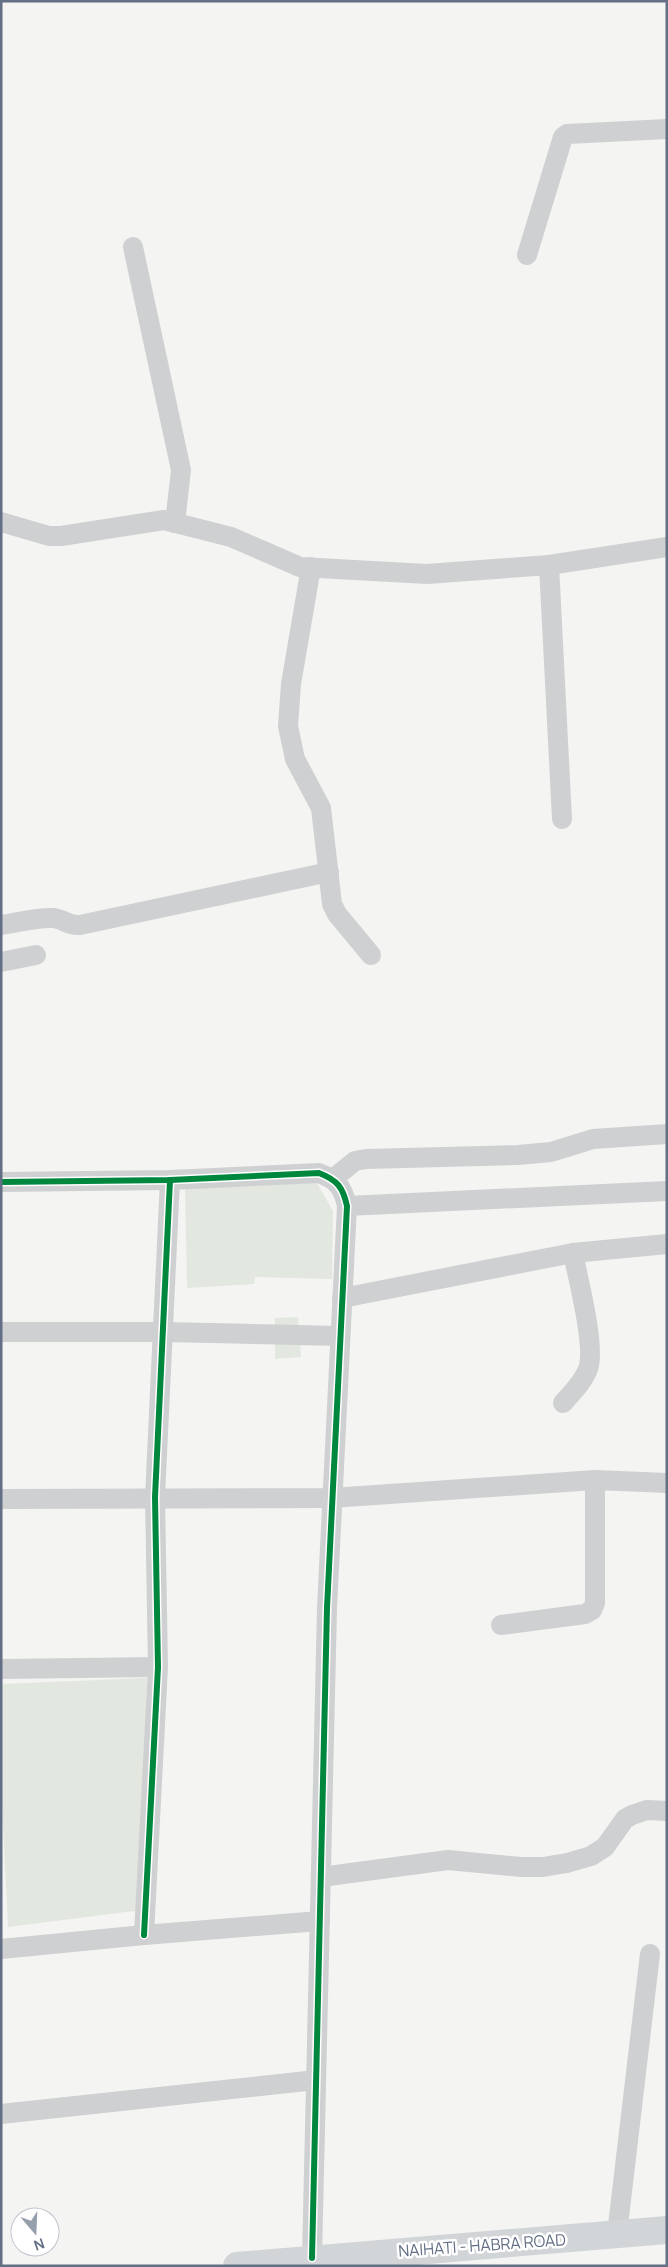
<svg xmlns="http://www.w3.org/2000/svg" width="668" height="2267" viewBox="0 0 668 2267" font-family="Manrope,sans-serif">
<rect width="100%" height="100%" fill="#f4f4f2"/>
<g fill="#e2e7e0">
<path d="M 317,1183 L 333,1211 L 332,1279 L 255,1277 L 254,1284 L 187,1288 L 185,1185 Z"/>
<path d="M 298,1317 L 301,1357 L 275,1359 L 275,1318 Z"/>
<path d="M 147,1678 L 142,1910 L 8,1927 L 1,1785 L 1,1684 Z"/>
</g>
<g fill="none" stroke-linecap="round" stroke-linejoin="round">
<g stroke="#cfd0d1" stroke-width="20">
<path d="M 133,247 L 181,470 L 175,523"/>
<path d="M 527,255 L 563,137 L 567,134 L 667,129"/>
<path d="M 1,522 L 49,536 L 61,536 L 164,520 L 231,537 L 300,567 L 427,574 L 549,565 L 667,547"/>
<path d="M 549,565 L 562,819"/>
<path d="M 311,567 L 291,684 L 288,726 L 295,759 L 321,808 L 332,904 L 337,914 L 371,955"/>
<path d="M 1,925 C 18,923 36,917 53,918 C 64,919 68,926 80,925 L 329,872"/>
<path d="M 1,962 L 36,955"/>
<path d="M 334,1178 L 355,1161 L 366,1159 L 518,1155 L 551,1152 L 593,1139 L 667,1134"/>
<path d="M 1,1182 L 170,1180 L 319,1173 C 337,1180 343,1187 347,1206 L 327,1608 L 312,2258"/>
<path d="M 347,1206 L 667,1191"/>
<path d="M 342,1298 L 573,1253 L 667,1244"/>
<path d="M 1,1332 L 163,1332 L 340,1336"/>
<path d="M 563,1403 C 572,1393 583,1382 588,1369 C 596,1347 578,1279 573,1253"/>
<path d="M 1,1499 L 331,1498 L 595,1480 L 667,1483"/>
<path d="M 501,1625 L 585,1614 L 592,1610 L 595,1603 L 595,1480"/>
<path d="M 1,1669 L 158,1667"/>
<path d="M 321,1877 L 448,1860 L 521,1867 L 543,1867 L 567,1863 L 591,1856 L 605,1847 L 625,1819 L 632,1815 L 647,1810 L 667,1811"/>
<path d="M 144,1935 L 158,1667 L 155,1497 L 170,1180"/>
<path d="M 1,1949 L 144,1935 L 320,1921"/>
<path d="M 1,2114 L 316,2080"/>
<path d="M 617,2234 L 650,1954"/>
</g>
<path stroke="#d2d5d8" stroke-width="28" d="M 237,2266 L 667,2230"/>
<g stroke="#fff" stroke-width="9">
<g id="cycleway">
<path d="M 1,1182 L 170,1180 L 319,1173 C 337,1180 343,1187 347,1206 L 327,1608 L 312,2258"/>
<path d="M 144,1935 L 158,1667 L 155,1497 L 170,1180"/>
</g>
</g>
<use href="#cycleway" stroke="#00873e" stroke-width="6"/>
</g>
<g text-anchor="middle" stroke-width="5" stroke-linejoin="round" paint-order="stroke">
<g font-size="16" fill="#626f85" stroke="#fff">
<text transform="translate(482 2245) rotate(-4)" y="6">NAIHATI - HABRA ROAD</text>
</g>
</g>
<rect width="668" height="2267" fill="none" stroke="#626f85" stroke-width="5"/>
<g transform="translate(35 2232) rotate(161)"><circle r="24" fill="#ffffff" stroke="#c0c5ce"/>
<path d="M0-4L9 19L0 12L-9 19Z" fill="#959eab"/>
<text y="-8" font-size="14" font-weight="bold" text-anchor="middle" fill="#626f85">N</text>
</g>
</svg>
